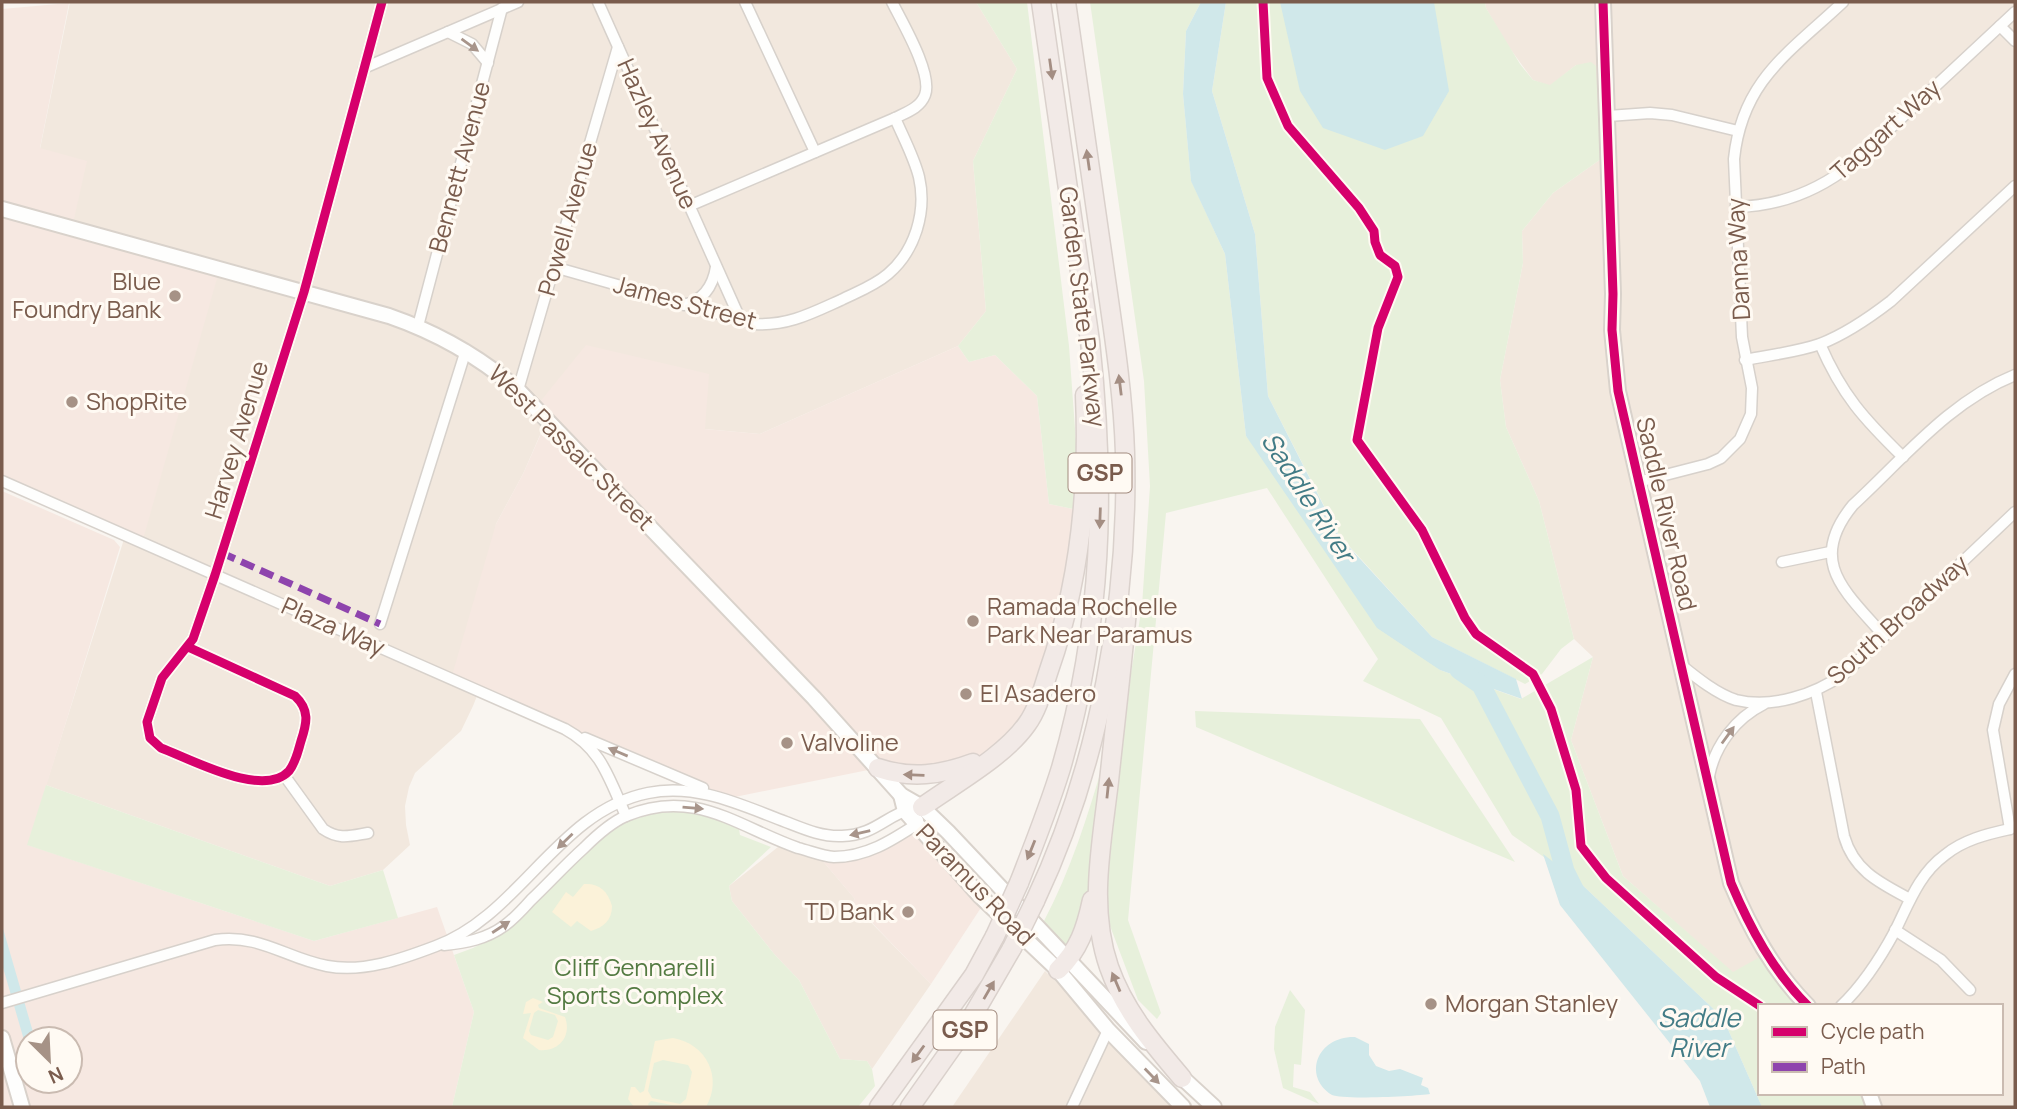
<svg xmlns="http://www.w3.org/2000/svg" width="2017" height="1109" viewBox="0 0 2017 1109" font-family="Manrope,sans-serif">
<rect width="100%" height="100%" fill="#f9f5f0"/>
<g fill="#f2e8de">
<path d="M 70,2 L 976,2 L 1017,69 L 973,161 L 986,311 L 958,346 L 760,434 L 705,429 L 547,419 L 523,474 L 496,524 L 479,691 L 473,706 L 461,731 L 415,773 L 409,787 L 405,806 L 406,825 L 410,845 L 383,870 L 330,886 L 46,785 L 125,536 L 72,228 L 40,149 Z"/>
<path d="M 1485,2 L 2015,2 L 2015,1107 L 1874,1107 L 1869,1093 L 2001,1093 L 2001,1006 L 1808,1006 L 1733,973 L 1623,876 L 1571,740 L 1593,657 L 1574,639 L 1539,501 L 1506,427 L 1500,380 L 1523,263 L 1522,231 L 1553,193 L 1601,159 L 1576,65 L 1550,86 L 1533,80 L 1506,43 L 1486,8 Z"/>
<path d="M 783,843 L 816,853 L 855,899 L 852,903 L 931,984 L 872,1069 L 867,1061 L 840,1059 L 799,980 L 775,955 L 732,901 L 729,886 Z"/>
<path d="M 1045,971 L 1108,1030 L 1183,1107 L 952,1107 Z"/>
</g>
<g fill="#f6e8e1" fill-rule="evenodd">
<path d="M 69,3 L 40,148 L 87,161 L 72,228 L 220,268 L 142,543 L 2,481 L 2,9 Z"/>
<path d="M 586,345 L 709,374 L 705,429 L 760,434 L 958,346 L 969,362 L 995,355 L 1037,396 L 1049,504 L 1078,510 L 1077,564 L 1040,696 L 996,754 L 934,774 L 878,768 L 725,799 L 451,679 L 496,524 L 523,474 L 547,420 L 535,408 Z"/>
<path d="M 2,491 L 114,540 L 120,547 L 28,845 L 314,941 L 437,907 L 474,1012 L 452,1107 L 2,1107 ZM 28,1039 L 70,1039 L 70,1081 L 28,1081 Z"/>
<path d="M 917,824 L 986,900 L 931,984 L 852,902 L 855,899 L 816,853 L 853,855 Z"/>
</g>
<g fill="#e7f0db">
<path d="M 976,2 L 1027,2 L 1069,346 L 1079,484 L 1078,510 L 1049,504 L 1037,396 L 995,355 L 969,362 L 958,346 L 986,311 L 973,161 L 1017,69 Z"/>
<path d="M 1090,2 L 1201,2 L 1186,31 L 1183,94 L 1191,180 L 1225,254 L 1246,436 L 1440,670 L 1521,699 L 1593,657 L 1571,740 L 1623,876 L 1733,972 L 1767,953 L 1808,1006 L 1760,1006 L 1760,1093 L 1869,1093 L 1874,1107 L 1762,1107 L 1723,1018 L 1577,880 L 1512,835 L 1441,718 L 1363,681 L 1378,659 L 1267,488 L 1166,513 L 1128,920 L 1161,1013 L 1157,1019 L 1138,1000 L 1104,910 L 1131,673 L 1142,606 L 1150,486 L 1144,381 Z"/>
<path d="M 1226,2 L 1485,2 L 1486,8 L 1520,64 L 1533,80 L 1550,85 L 1576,65 L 1591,62 L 1596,66 L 1601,159 L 1553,193 L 1522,231 L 1523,263 L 1500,380 L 1506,427 L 1539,501 L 1574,639 L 1561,649 L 1542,674 L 1525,684 L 1432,637 L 1339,535 L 1268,396 L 1255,234 L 1212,91 Z"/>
<path d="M 1195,711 L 1420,719 L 1515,862 L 1196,727 Z"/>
<path d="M 1108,746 L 1095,874 L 1082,922 L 1069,947 L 1063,946 L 1044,921 C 1073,866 1091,806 1108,746 Z"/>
<path d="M 46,785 L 330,886 L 383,870 L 398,918 L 314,941 L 27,845 Z"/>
<path d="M 688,811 L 721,821 L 739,829 L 740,835 L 771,847 L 729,886 L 732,901 L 775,955 L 799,980 L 840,1059 L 867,1061 L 872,1069 L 875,1086 L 858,1107 L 452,1107 L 474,1012 L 454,955 L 473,948 L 509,929 L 595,842 L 626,822 L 655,813 Z"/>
<path d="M 1290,990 L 1305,1010 L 1301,1065 L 1294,1064 L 1293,1087 L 1310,1092 L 1319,1104 L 1283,1088 L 1274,1049 L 1275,1027 Z"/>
</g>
<g fill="#fbf2d9" fill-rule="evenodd">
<path d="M 584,884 C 599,883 608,891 612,906 C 612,920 604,927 591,931 L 577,921 L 571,927 L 552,912 L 566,892 L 573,897 Z"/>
<path d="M 533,998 L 543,1002 L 538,1005 L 539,1008 L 565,1017 C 572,1036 559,1052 539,1050 L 523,1038 L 531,1013 L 523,1014 L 526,1002 ZM 538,1010 L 555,1015 L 558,1021 L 553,1037 L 548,1040 L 531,1035 L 529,1031 L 534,1013 Z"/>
<path d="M 673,1038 C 707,1044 723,1078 706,1107 L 682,1107 L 651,1101 L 648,1104 L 649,1107 L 634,1107 L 628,1099 L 631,1087 L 635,1087 L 640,1093 L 644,1091 L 655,1041 ZM 663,1060 L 688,1065 L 692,1072 L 686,1099 L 680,1104 L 652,1098 L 648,1091 L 654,1063 Z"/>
</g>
<g fill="#d0e8ea">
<path d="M 1201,2 L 1226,2 L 1212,91 L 1255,234 L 1268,396 L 1339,536 L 1432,637 L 1516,679 L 1522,699 L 1440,670 L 1377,628 L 1246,436 L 1225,254 L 1191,181 L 1183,94 L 1186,31 Z"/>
<path d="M 1280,2 L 1434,2 L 1449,91 L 1423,136 L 1385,150 L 1323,128 L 1300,91 Z"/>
<path d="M 1543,854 L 1577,880 L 1723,1018 L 1762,1107 L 1710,1107 L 1700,1081 L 1560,905 Z"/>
<path d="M 2,925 L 35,1039 L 28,1039 L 28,1054 L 2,964 Z"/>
<path d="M 1355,1037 L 1369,1044 L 1369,1055 L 1376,1066 L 1389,1071 L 1400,1069 L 1423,1078 L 1421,1085 L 1428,1088 L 1430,1094 C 1419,1096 1342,1100 1332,1095 C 1302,1076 1317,1036 1355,1037 Z"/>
</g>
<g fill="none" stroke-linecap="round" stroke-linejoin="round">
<path stroke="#d0e8ea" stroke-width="19" d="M 1459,670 L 1481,685 L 1550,816 L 1565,871 L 1576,893"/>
<g stroke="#d7d1cb" stroke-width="13">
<g id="street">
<path d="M 598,2 L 741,321"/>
<path d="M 745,2 L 815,152"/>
<path d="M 2000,26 L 2015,41"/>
<path d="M 448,32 L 472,44 L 488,63"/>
<path d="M 364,68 L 518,2"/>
<path d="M 1608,116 L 1650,113 L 1672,115 L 1738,131"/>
<path d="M 689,206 L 895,118 C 907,112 920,108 925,95 C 933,74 902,22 892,2"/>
<path d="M 1736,207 C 1780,206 1818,191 1852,164 L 2015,12"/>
<path d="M 554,267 L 755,324 C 788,326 812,313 841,300 C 857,292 874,286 888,274 C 915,251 927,212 919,177 C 914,157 903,137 895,118"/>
<path d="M 684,305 C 704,300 713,286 716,267"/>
<path d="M 418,326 L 502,8"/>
<path d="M 1820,344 C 1842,395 1864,419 1903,457"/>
<path d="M 1745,360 C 1770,355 1797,352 1820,344 C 1846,334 1869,318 1891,301 L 2015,186"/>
<path d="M 518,390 L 618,47"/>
<path d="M 2,481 L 565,729 C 602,749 609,779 626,816"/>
<path d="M 1638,482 L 1708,464 L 1721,458 L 1740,439 L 1751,414 L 1752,388 L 1742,337 L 1734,159 C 1742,80 1790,52 1843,2"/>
<path d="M 1782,562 L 1830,552"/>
<path d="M 380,624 L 466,350"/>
<path d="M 1884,636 C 1846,592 1806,562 1853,505 C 1904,458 1950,401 2015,375"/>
<path d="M 188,647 L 295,696 C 310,710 307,723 301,741 C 298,751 296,762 289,771 C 263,799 191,759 161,748 L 150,738 L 147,722 L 162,678 L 193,639 L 215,575 L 304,292 L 382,2"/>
<path d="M 1681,665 C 1697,678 1717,694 1736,700 C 1773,709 1815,694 1844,674 L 2015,512"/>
<path d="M 1816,692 L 1844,836 C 1854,871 1880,883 1910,899"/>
<path d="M 585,738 L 703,788"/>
<path d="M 284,775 L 323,829 C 339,840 350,836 368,833"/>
<path d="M 1709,776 C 1715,745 1736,718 1764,704"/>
<path d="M 2010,829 L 1993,730 L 1999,704 L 2015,674"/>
<path d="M 1895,930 L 1941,960 L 1970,990"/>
<path d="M 444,945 C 466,943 486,939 504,926 C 514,919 523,909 531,900 C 549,883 565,865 584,848 C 596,836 610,823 626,816 C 694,787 738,827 798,848 C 810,851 822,856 834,857 C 866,857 891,841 917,824 L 918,820"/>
<path d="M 2,1003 L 215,940 C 261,934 285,958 327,966 C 363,973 402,959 436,946 C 520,915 558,811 648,793 C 697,783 741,805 786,822 C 804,829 822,837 842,836 C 875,835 885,816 911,809"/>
<path d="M 1841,1006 C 1863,985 1881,957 1895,931 C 1909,903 1919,874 1945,855 C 1963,840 1987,834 2010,829"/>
<path d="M 1072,1107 L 1108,1030"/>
</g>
</g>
<g stroke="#d9d2cb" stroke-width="18">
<g id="secondary">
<path d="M 1603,2 L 1613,294 L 1612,330 L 1618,391 L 1731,883 C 1750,928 1773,971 1808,1006"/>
<path d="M 2,209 L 389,316 C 438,333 479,356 518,390 L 814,698 L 901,795 L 922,807 L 948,832 L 1146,1042"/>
<path d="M 901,795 L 905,811 L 980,896 L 1058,970 L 1108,1030 L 1183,1107"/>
<path d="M 2,1038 L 22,1107"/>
<path d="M 1175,1071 L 1214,1107"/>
<path d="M 1869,1093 L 1874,1107"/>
</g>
</g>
<g stroke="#dad1cc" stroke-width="21">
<g id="highway">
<path d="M 1127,610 C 1122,667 1115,724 1109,781 C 1102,842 1088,907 1109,967 C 1124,1010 1153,1044 1182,1078"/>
<path d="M 878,768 C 911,779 941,775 973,763"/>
<path d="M 922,807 C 954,784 1005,756 1027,724 C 1038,709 1043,688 1049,670 C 1080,582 1089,488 1085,395"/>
<path d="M 1019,883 C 1034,845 1049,807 1061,768 C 1103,624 1106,489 1090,341 L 1041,2"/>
<path d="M 1035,901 C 1099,766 1129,602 1125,453 C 1123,388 1112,323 1103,259 C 1090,173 1078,87 1066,2"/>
<path d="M 1058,970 C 1079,950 1086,928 1092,900"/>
<path d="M 879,1107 L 974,975 L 995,936"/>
<path d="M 910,1107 L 965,1029 L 1012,948"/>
</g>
</g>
<use href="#street" stroke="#fefefd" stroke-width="10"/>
<use href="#secondary" stroke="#fefefd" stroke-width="14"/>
<use href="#highway" stroke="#f2eae7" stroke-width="18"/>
<g stroke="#dad1cc" stroke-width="21" stroke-linecap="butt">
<g id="highway-bridge">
<path d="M 995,936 L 1019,883"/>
<path d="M 1012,948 L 1035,901"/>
</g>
</g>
<use href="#highway-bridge" stroke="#f2eae7" stroke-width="18"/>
<path stroke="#8e44ad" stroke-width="7" stroke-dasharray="14 7" stroke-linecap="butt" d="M 222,553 L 380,624"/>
<g stroke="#fffaf3" stroke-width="13">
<g id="cycleway">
<path d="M 1263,2 L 1267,78 L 1288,126 L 1359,208 L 1374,231 L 1375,242 L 1380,255 L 1395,266 L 1398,277 L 1378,328 L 1357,440 L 1422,530 L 1465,618 L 1476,634 L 1533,674 L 1551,709 L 1576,790 L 1581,846 L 1606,878 L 1716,977 L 1760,1006"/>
<path d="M 1603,2 L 1613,294 L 1612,330 L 1618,391 L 1731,883 C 1750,928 1773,971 1808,1006"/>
<path d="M 188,647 L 295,696 C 310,710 307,723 301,741 C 298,751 296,762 289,771 C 263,799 191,759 161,748 L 150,738 L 147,722 L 162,678 L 193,639 L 215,575 L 304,292 L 382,2"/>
</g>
</g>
<use href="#cycleway" stroke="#d6006c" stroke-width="9"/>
</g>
<defs><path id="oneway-solid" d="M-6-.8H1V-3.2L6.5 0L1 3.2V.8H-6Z" transform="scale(1.75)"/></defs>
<g fill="#a8958b">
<use href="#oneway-solid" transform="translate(470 45) rotate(36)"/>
<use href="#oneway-solid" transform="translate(1728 735) rotate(-54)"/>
<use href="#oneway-solid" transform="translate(618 752) rotate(-157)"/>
<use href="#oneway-solid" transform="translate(693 808) rotate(5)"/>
<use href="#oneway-solid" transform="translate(860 833) rotate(167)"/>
<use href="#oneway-solid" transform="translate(565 841) rotate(136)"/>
<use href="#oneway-solid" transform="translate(501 927) rotate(-33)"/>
<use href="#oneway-solid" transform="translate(1152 1076) rotate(46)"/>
</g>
<g fill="#a48e83">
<use href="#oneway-solid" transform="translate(1051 69) rotate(82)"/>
<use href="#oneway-solid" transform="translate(1088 160) rotate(-98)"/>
<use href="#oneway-solid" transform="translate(1120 385) rotate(-97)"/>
<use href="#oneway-solid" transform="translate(1100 518) rotate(92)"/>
<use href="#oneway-solid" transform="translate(914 775) rotate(-178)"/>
<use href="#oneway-solid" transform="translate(1108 788) rotate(-84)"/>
<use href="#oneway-solid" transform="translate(1031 850) rotate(112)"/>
<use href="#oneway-solid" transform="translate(1116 982) rotate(-113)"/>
<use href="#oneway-solid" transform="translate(989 990) rotate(-60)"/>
<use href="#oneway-solid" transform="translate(918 1054) rotate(126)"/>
</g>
<g fill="#a69286" stroke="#fffaf3" stroke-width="2.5">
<circle cx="175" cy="296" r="7"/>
<circle cx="72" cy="402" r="7"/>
<circle cx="973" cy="621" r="7"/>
<circle cx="966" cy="694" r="7"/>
<circle cx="787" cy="743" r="7"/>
<circle cx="908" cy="912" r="7"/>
<circle cx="1431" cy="1004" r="7"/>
</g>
<g text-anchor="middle" stroke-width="6" stroke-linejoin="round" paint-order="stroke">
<g fill="#fffaf3" stroke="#a28b7f" stroke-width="2">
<rect x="1068.5" y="453.5" width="63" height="39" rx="5"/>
<rect x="933.5" y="1010.5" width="63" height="39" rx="5"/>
</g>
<g font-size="23" font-weight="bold" fill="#7a5c4d">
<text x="1100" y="481">GSP</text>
<text x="965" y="1038">GSP</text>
</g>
<g font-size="24" fill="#7a5c4d" stroke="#fffaf3">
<text transform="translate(1886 130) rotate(-42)" y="8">Taggart Way</text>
<text transform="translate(657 134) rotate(66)" y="8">Hazley Avenue</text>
<text transform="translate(460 167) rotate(-75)" y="8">Bennett Avenue</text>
<text transform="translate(568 219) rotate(-74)" y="8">Powell Avenue</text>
<text transform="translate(1739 259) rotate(-93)" y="8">Danna Way</text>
<text transform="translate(685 303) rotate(15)" y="8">James Street</text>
<text transform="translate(1082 307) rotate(83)" y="8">Garden State Parkway</text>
<text transform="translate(237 440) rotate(-73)" y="8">Harvey Avenue</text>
<text transform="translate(571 448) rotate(45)" y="8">West Passaic Street</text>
<text transform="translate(1666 514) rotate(77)" y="8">Saddle River Road</text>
<text transform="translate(1898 620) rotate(-42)" y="8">South Broadway</text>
<text transform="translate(333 627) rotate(24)" y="8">Plaza Way</text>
<text transform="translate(975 885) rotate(46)" y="8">Paramus Road</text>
</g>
<g font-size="24" fill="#7a5c4d" stroke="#fffaf3" text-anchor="start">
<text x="161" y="290" text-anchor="end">Blue<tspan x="161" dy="28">Foundry Bank</tspan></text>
<text x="86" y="410">ShopRite</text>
<text x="987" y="615">Ramada Rochelle<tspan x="987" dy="28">Park Near Paramus</tspan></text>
<text x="980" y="702">El Asadero</text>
<text x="801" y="751">Valvoline</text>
<text x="894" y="920" text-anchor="end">TD Bank</text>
<text x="1445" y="1012">Morgan Stanley</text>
</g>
<g font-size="24" fill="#537a41" stroke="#fffaf3">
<text x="635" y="976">Cliff Gennarelli<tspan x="635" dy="28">Sports Complex</tspan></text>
</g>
<g font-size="26" font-style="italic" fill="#437c86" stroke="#fffaf3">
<text transform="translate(1308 497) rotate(57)" y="9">Saddle River</text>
<text x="1699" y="1027">Saddle<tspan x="1699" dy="30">River</tspan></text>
</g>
</g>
<rect width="2017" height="1109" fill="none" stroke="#7a5c4d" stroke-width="7"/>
<rect x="1758" y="1004" width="245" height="91" fill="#fffaf3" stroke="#cabbb1" stroke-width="2"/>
<rect x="1772" y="1027" width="35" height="10" fill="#d6006c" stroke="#cabbb1" stroke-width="2"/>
<text x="1821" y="1039" font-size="21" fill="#7a5c4d">Cycle path</text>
<rect x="1772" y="1062" width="35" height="10" fill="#8e44ad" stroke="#cabbb1" stroke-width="2"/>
<text x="1821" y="1074" font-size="21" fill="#7a5c4d">Path</text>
<g transform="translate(49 1060) rotate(156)"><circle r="33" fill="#fffaf3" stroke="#cabbb1" stroke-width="2"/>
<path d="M0-5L12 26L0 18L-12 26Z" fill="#a69286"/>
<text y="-10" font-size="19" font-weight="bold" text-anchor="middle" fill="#7a5c4d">N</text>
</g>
</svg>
